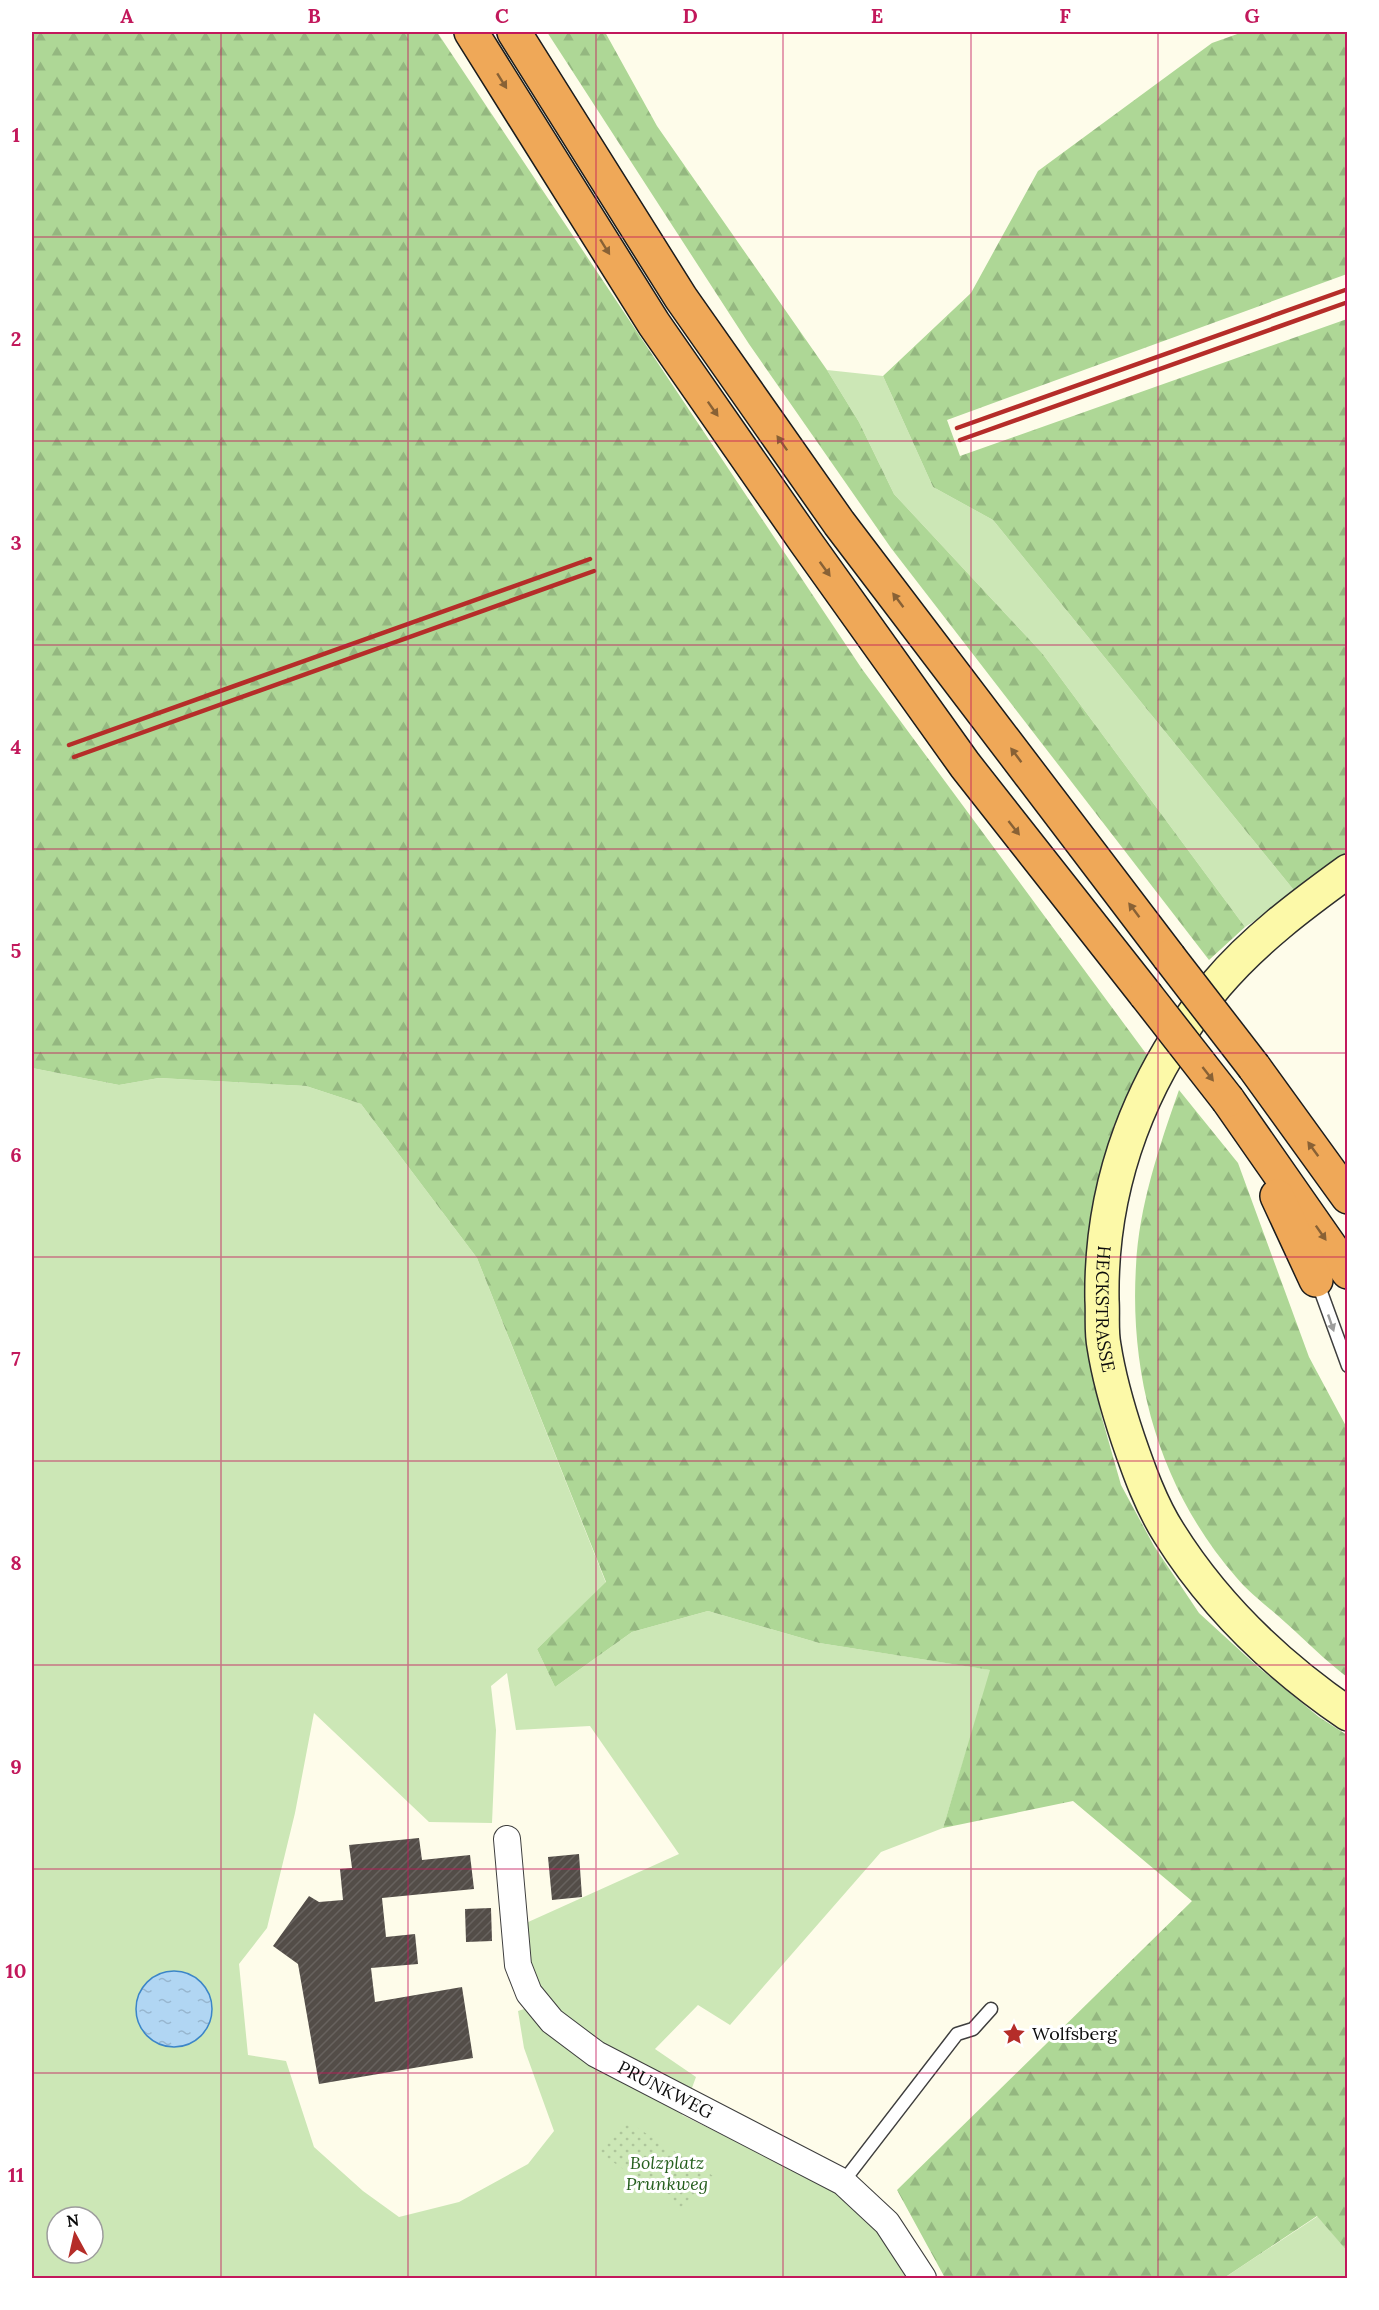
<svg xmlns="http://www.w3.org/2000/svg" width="1379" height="2310" viewBox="0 0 1379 2310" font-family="Lora,serif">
<defs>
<pattern id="forest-firs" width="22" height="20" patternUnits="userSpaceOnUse" patternTransform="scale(1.5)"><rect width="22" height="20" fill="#aed796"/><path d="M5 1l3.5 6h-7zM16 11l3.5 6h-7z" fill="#94b780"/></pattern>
<pattern id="park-dots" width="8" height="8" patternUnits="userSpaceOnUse" patternTransform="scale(1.5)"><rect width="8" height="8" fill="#cce7b6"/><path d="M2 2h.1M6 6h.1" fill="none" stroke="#aec59b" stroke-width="1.8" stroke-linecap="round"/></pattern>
<pattern id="water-ripples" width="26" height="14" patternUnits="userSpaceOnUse" patternTransform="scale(1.5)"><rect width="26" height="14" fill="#b1d6f3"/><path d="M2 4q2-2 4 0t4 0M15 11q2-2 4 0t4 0" fill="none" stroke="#97b6cf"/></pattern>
<pattern id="building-hatch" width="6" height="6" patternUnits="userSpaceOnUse" patternTransform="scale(1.5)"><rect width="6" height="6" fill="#534d48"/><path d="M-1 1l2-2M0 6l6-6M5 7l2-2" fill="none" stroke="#67625e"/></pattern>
</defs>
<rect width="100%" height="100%" fill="#fefcea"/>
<g fill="#cce7b6" fill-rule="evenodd">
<path d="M 827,370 L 883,376 L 933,487 L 993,520 L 1297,894 L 1245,927 L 1042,653 L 894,494 L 859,422 Z"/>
<path d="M 32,1068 L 119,1085 L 159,1078 L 306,1086 L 361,1104 L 477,1258 L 606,1583 L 537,1649 L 555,1687 L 632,1632 L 708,1611 L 819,1643 L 991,1670 L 943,1828 L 881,1852 L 730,2025 L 698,2005 L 655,2049 L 696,2077 L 682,2115 L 841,2192 L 892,2247 L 911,2278 L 32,2278 ZM 507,1673 L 516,1730 L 590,1726 L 679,1854 L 526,1923 L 532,1972 L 548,2001 L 518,2011 L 524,2048 L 554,2131 L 528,2164 L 459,2202 L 399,2217 L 363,2191 L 314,2147 L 286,2061 L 248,2055 L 239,1964 L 267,1928 L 295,1813 L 314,1713 L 429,1822 L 492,1823 L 496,1730 L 491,1686 ZM 57,2217 L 93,2217 L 93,2253 L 57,2253 Z"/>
<path d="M 1318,2216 L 1347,2251 L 1347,2278 L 1224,2278 Z"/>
</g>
<g fill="url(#forest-firs)">
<path d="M 32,32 L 437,32 L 862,669 L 1150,1059 L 1114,1125 L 1095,1203 L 1088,1263 L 1087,1347 L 1102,1418 L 1121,1485 L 1154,1546 L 1199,1613 L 1258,1667 L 1319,1717 L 1347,1735 L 1347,2251 L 1317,2216 L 1224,2278 L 945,2278 L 897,2190 L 1192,1901 L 1073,1801 L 943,1828 L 990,1670 L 819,1643 L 708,1611 L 632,1632 L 555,1687 L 537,1649 L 606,1582 L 477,1258 L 361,1104 L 306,1086 L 159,1078 L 119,1085 L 32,1068 Z"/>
<path d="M 547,32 L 605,32 L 657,126 L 827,370 L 859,422 L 894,494 L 1042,653 L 1245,927 L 1209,960 L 891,548 L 749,344 Z"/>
<path d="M 1243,32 L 1347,32 L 1347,274 L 947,420 L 960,456 L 1347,319 L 1347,858 L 1297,894 L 993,520 L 933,487 L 883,376 L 971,293 L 1038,171 L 1212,43 Z"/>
<path d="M 1179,1090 L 1238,1163 L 1309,1357 L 1347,1428 L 1347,1677 C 1326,1661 1306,1641 1286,1623 C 1270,1608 1250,1594 1236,1577 C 1161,1491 1129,1379 1136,1266 C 1139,1206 1159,1147 1179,1090 Z"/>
</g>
<path fill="url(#park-dots)" d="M 625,2120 L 713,2176 L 680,2208 L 597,2151 Z"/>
<circle fill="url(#water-ripples)" stroke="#3b85c8" stroke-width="1.5" cx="174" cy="2009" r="38"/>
<g fill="url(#building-hatch)">
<path d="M 419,1838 L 422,1860 L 470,1855 L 474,1889 L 382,1898 L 386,1937 L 415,1934 L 418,1964 L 371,1968 L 375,2002 L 462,1987 L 473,2058 L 319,2084 L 298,1964 L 273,1946 L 309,1896 L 319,1902 L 343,1900 L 340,1869 L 352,1868 L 349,1845 Z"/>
<path d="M 579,1854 L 582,1897 L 552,1900 L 548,1857 Z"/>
<path d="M 491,1908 L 492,1941 L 466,1942 L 465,1909 Z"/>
</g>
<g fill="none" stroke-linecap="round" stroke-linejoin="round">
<g stroke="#3e3e3e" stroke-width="15">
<g id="service">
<path d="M 1317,1281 L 1348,1366"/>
<path d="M 843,2182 L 957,2034 L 973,2029 L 991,2009"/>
</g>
</g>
<g stroke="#3e3e3e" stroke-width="28">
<g id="minor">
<path id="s1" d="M 507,1839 L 518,1965 L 529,1993 L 552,2021 L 596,2054 L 843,2182 L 887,2223 L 923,2278"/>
</g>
</g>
<g stroke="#2d2d2d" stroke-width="36">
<g id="secondary">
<path id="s2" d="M 1348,871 C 1301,905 1253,941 1216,985 C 1142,1075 1100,1182 1102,1300 C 1103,1315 1101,1331 1104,1346 C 1109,1378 1118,1409 1128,1439 C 1139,1471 1151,1505 1169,1533 C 1214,1605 1278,1666 1348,1714"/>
</g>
</g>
<g stroke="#1c1c1c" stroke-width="36">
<g id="motorway">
<path d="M 471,32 L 654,324 L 805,541 L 965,765 L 1146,995"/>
<path d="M 514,32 L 681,298 L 839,523 L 1169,957"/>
<path d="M 1254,1067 L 1348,1197"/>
<path d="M 1228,1100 L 1348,1272"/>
<path d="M 1277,1196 L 1316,1280"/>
</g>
</g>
<use href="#service" stroke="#fff" stroke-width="12"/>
<use href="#minor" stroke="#fff" stroke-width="26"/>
<use href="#secondary" stroke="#fcf9a8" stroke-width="33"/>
<use href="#motorway" stroke="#efa858" stroke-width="33"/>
<g stroke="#b52d29" stroke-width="4.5">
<path d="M 957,428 L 1348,289"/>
<path d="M 960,440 L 1348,302"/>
<path d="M 69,745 L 590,559"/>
<path d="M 74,757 L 594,571"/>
</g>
<g stroke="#1c1c1c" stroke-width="36" stroke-linecap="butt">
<g id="motorway-bridge">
<path d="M 1169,957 L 1254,1067"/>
<path d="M 1146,995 L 1228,1100"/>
</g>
</g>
<use href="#motorway-bridge" stroke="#efa858" stroke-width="33"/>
</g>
<defs><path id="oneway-solid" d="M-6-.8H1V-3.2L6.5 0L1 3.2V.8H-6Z" transform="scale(1.5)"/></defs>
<g fill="#886135">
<use href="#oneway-solid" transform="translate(502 81) rotate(58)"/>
<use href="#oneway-solid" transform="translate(605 247) rotate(58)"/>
<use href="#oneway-solid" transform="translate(713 409) rotate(55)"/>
<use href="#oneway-solid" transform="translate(782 443) rotate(-125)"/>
<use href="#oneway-solid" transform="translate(825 569) rotate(54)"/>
<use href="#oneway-solid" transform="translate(898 600) rotate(-127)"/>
<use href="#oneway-solid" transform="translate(1016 755) rotate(-127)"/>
<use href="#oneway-solid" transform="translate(1014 828) rotate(52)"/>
<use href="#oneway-solid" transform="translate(1134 910) rotate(-127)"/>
<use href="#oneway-solid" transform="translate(1208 1074) rotate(52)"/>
<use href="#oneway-solid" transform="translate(1313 1149) rotate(-126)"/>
<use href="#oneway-solid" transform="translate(1321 1233) rotate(55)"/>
</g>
<use fill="#9d9d9d" href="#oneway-solid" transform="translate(1331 1323) rotate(71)"/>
<path fill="none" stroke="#c2185b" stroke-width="1.5" stroke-opacity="0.55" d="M 221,32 L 221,2278M 408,32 L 408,2278M 596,32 L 596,2278M 783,32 L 783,2278M 971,32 L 971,2278M 1158,32 L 1158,2278M 32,237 L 1348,237M 32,441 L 1348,441M 32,645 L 1348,645M 32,849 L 1348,849M 32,1053 L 1348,1053M 32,1257 L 1348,1257M 32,1461 L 1348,1461M 32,1665 L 1348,1665M 32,1869 L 1348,1869M 32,2073 L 1348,2073"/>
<defs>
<g id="sight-bare" transform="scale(1.8)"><path d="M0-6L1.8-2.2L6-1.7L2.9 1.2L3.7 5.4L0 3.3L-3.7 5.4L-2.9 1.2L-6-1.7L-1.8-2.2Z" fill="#b52d29" stroke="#fff" stroke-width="2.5" paint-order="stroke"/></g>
</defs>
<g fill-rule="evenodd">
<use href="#sight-bare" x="1014" y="2034"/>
</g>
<g text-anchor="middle" stroke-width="6" stroke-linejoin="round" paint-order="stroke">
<g font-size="18" fill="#0b0b0b" stroke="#fff">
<text dy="6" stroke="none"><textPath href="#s2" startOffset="526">HECKSTRASSE</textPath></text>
<text dy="6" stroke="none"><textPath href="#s1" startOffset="326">PRUNKWEG</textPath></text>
</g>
<g font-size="18" fill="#0b0b0b" stroke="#fff" text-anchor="start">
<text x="1032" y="2040">Wolfsberg</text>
</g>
<g font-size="18" font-style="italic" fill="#27601f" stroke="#fff">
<text x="667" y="2169">Bolzplatz<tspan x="667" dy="21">Prunkweg</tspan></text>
</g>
</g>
<rect width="1379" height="2310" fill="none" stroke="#ffffff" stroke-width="66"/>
<g transform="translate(75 2235) rotate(352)"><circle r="28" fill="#ffffff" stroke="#9d9d9d" stroke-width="1.5"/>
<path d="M0-4.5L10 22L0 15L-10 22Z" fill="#b52d29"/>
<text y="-9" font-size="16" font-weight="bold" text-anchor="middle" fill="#0b0b0b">N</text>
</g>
<rect x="33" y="33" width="1313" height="2244" fill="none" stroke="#c2185b" stroke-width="2"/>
<g font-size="20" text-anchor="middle" font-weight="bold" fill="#c2185b">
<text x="127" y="23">A</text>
<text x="314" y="23">B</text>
<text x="502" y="23">C</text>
<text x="690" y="23">D</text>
<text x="877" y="23">E</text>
<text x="1065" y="23">F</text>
<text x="1252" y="23">G</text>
<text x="16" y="142">1</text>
<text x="16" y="346">2</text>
<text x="16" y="550">3</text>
<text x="16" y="754">4</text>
<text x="16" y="958">5</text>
<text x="16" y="1162">6</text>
<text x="16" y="1366">7</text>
<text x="16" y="1570">8</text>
<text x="16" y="1774">9</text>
<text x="16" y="1978">10</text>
<text x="16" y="2182">11</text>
</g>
</svg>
